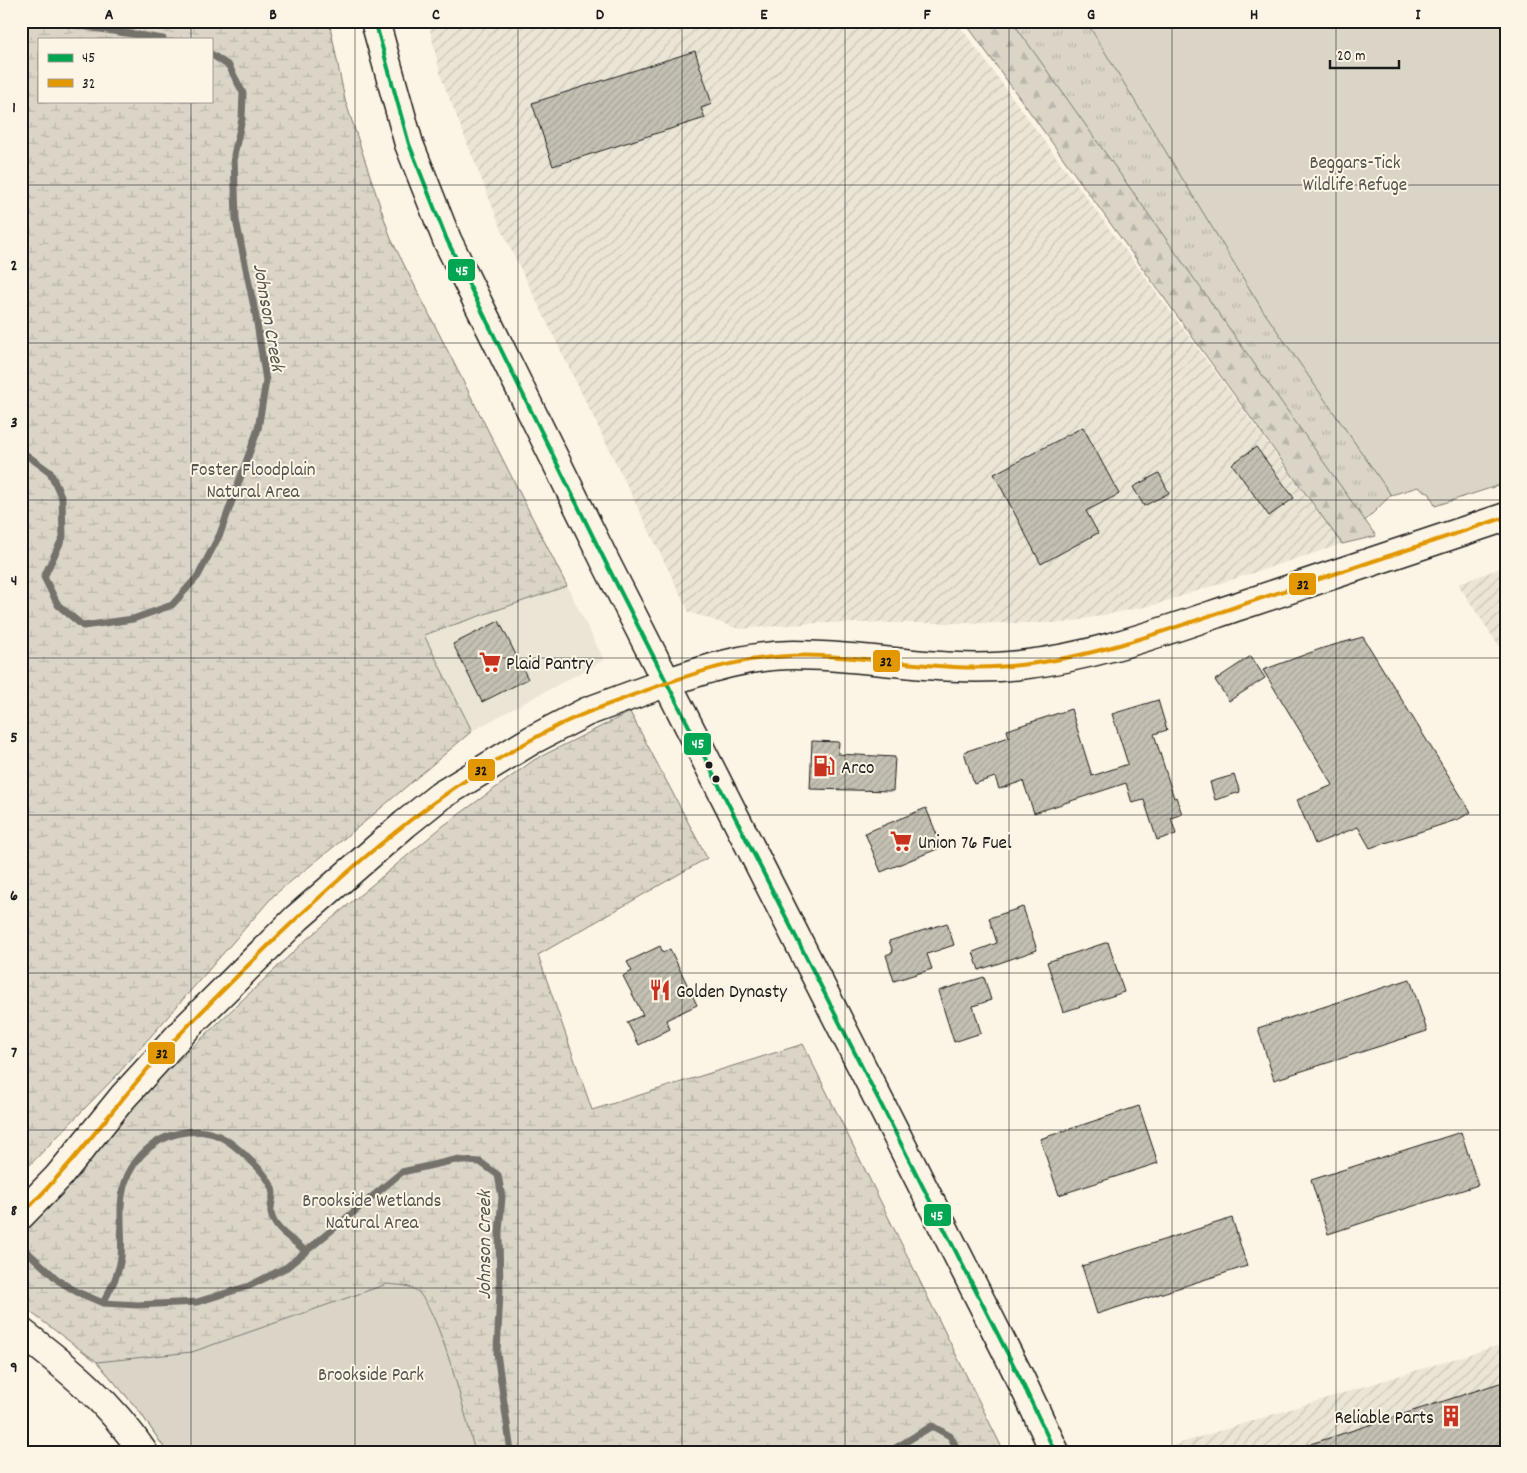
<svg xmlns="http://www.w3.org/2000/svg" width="1527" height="1473" viewBox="0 0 1527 1473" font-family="Dekko,sans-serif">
<defs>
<pattern id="industrial-furrows" width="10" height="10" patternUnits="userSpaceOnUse" patternTransform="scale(1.25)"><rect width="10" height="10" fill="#ebe5d6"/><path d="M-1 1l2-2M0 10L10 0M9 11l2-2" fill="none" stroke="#c9c4b7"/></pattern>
<pattern id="grass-tufts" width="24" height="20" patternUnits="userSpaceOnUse" patternTransform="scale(1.25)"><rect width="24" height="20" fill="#dbd5c8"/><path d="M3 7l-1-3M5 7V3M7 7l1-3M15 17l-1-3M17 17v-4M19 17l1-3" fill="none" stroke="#bbb6ab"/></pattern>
<pattern id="forest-firs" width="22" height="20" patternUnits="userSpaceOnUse" patternTransform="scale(1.25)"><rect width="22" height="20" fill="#dbd5c8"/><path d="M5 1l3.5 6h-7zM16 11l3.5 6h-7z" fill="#bbb6ab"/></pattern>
<pattern id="wetland-marsh" width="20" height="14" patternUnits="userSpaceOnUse" patternTransform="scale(1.25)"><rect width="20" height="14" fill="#dbd5c8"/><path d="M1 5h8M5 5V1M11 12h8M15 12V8" fill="none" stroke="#bbb6ab"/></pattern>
<pattern id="building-hatch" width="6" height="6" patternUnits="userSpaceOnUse" patternTransform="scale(1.25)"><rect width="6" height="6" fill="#c4c0b3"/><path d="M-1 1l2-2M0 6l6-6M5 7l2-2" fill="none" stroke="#a8a499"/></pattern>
</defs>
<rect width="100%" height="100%" fill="#fcf5e5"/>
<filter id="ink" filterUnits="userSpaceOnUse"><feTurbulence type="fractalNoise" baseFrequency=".02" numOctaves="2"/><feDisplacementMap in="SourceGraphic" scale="10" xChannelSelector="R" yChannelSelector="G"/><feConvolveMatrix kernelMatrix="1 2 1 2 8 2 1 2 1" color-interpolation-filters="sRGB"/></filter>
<g filter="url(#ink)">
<path fill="#ebe5d6" d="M 567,586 L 604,660 L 472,731 L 424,635 Z"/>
<g fill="url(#industrial-furrows)">
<path d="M 428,21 L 956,21 L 1342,544 L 1154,605 L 1064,623 L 816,623 L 739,629 L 689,612 L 502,231 L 441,77 Z"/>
<path d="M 1506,566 L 1506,657 L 1458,584 Z"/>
<path d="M 1506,1343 L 1506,1452 L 1151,1452 Z"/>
</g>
<path fill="url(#grass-tufts)" stroke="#7c7872" d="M 971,21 L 1088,21 L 1391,495 L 1342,544 Z"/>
<path fill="url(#forest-firs)" stroke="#7c7872" d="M 964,21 L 1012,21 L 1376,536 L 1342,544 Z"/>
<g fill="url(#wetland-marsh)" stroke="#7c7872" fill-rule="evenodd">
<path d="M 21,21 L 329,21 L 345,100 L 391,239 L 567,586 L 424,635 L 472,731 L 362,824 L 274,895 L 117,1075 L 21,1174 ZM 39,39 L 211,39 L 211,101 L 39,101 Z"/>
<path d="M 630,712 L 707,858 L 538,955 L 592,1110 L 803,1044 L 1004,1452 L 167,1452 L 140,1412 L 97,1362 L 21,1305 L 21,1229 L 49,1208 L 148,1089 L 307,939 L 443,826 L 534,760 Z"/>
</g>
<g fill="#dbd5c8" stroke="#7c7872">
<path d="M 1086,21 L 1506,21 L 1506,483 L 1435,506 L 1430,494 L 1418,487 L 1391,495 L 1262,309 Z"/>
<path d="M 387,1284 C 395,1285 407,1285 414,1289 C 438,1301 467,1422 475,1452 L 167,1452 L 140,1412 L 97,1362 L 192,1352 Z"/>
</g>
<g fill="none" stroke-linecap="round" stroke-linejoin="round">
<g stroke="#75726c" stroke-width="7">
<path d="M 50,21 L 163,39"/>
<path d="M 21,451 L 50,472 L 62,498 L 63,537 L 44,577 L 58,605 L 83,626 L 133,619 L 172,605 L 198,576 L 220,534 L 258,429 L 266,381 L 256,317 L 236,220 L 234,155 L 242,119 L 243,93 L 229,66 L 211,54"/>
<path d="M 21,1246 L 59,1281 L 77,1292 L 103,1303 L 137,1305 L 197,1302 L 249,1286 L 287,1267 L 402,1172 L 455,1160 L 480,1162 L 498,1175 L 502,1197 L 499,1232 L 500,1292 L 497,1353 L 511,1452"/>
<path d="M 103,1303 C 111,1288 119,1274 121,1257 C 123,1236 119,1216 122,1196 C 126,1165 150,1139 180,1133 C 211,1126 229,1139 250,1160 C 259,1168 273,1182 273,1194 C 273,1200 270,1207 271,1213 C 274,1231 295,1240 306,1252"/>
<path d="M 889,1452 L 932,1426 L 950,1436 L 959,1452"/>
</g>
</g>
<g fill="url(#building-hatch)" stroke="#1c1c1c">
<path d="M 695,51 L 712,104 L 701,108 L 705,118 L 553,166 L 532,103 Z"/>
<path d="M 1083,427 L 1119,494 L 1086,511 L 1098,533 L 1041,564 L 994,474 Z"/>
<path d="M 1256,447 L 1294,498 L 1269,516 L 1232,464 Z"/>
<path d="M 1159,473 L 1169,493 L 1144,506 L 1133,487 Z"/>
<path d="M 499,621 L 528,679 L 482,702 L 453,644 Z"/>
<path d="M 1363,637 L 1471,812 L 1459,819 L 1370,848 L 1358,827 L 1315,844 L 1297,800 L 1333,785 L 1263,670 L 1323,648 Z"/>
<path d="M 1251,656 L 1265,678 L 1229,701 L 1215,680 Z"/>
<path d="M 1158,700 L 1167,730 L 1154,734 L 1174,798 L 1176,797 L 1182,814 L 1171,818 L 1176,834 L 1157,840 L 1144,800 L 1132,803 L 1126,783 L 1034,813 L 1023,781 L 999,789 L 995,777 L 974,784 L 964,752 L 1009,737 L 1007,730 L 1071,709 L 1092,776 L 1128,764 L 1112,714 Z"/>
<path d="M 812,741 L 839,742 L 838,754 L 895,757 L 893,791 L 810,789 Z"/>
<path d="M 1234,775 L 1240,792 L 1215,800 L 1210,782 Z"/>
<path d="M 926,808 L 942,847 L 881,872 L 865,833 Z"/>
<path d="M 1023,907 L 1037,950 L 979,970 L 973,952 L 997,943 L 989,918 Z"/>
<path d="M 947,923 L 954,945 L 927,954 L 932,969 L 894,981 L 886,955 L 893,952 L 889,941 Z"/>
<path d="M 1108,942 L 1124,992 L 1063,1012 L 1047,962 Z"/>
<path d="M 660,946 L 663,953 L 670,949 L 697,1005 L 666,1020 L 670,1029 L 639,1045 L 627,1022 L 643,1015 L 623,976 L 632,971 L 627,962 Z"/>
<path d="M 984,977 L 991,1000 L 973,1006 L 981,1033 L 954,1042 L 938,991 Z"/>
<path d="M 1410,979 L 1427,1031 L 1274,1080 L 1258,1028 Z"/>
<path d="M 1139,1106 L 1158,1163 L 1059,1195 L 1040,1139 Z"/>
<path d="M 1461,1132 L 1478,1185 L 1328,1234 L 1311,1180 Z"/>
<path d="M 1232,1218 L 1247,1266 L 1097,1314 L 1082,1266 Z"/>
<path d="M 1506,1381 L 1506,1452 L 1299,1452 L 1298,1448 Z"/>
</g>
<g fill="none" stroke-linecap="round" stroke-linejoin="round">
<g stroke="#1c1c1c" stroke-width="31">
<g id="minor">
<path d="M 668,682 C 709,668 750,655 794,655 C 870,655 944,674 1020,665 C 1096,657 1170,629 1242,605 C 1330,576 1418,546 1506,517"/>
<path d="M 21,1332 C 67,1367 111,1403 143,1452"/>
</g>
</g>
<g stroke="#1c1c1c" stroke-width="31">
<g id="major">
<path d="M 375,21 L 409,144 L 447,240 L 606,563 L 1020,1378 L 1055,1452"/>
<path d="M 21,1215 L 58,1177 L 123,1097 L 189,1025 L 297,918 L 405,824 L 440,796 L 532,740 L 586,712 L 668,682"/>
</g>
</g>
<use href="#minor" stroke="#fcf5e5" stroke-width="28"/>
<use href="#major" stroke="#fcf5e5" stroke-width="28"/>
<g stroke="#fcf5e5" stroke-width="8">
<path id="bus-1" d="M 375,21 L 409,144 L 447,240 L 606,563 L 1020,1378 L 1055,1452"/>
</g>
<g stroke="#fcf5e5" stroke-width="8">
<path id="bus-2" d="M 21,1215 C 69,1169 108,1115 151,1065 C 191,1021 235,978 278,936 C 365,853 451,780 559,725 C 585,712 612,703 639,693 C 701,670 755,652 823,656 C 889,659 954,673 1020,665 C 1097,657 1171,629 1244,604 C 1331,575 1419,546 1506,517"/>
</g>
<use href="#bus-1" stroke="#00a651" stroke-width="4"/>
<use href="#bus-2" stroke="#e19803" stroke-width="4"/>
</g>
</g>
<path fill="none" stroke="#1c1c1c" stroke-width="1" stroke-opacity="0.55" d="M 191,21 L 191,39M 355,21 L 355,1452M 518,21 L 518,1452M 682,21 L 682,1452M 845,21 L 845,1452M 1009,21 L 1009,1452M 1172,21 L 1172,1452M 1336,21 L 1336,1452M 191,101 L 191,1452M 21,185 L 1506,185M 21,343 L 1506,343M 21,500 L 1506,500M 21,658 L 1506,658M 21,815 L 1506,815M 21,973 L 1506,973M 21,1130 L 1506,1130M 21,1288 L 1506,1288"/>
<defs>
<g id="supermarket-bare" transform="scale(1.725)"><path d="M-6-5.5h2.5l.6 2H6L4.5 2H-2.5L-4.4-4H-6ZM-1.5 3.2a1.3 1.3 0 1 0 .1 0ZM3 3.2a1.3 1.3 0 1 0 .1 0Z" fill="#c8321e" stroke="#fcf5e5" stroke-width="2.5" paint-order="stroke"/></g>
<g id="fuel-bare" transform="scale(1.725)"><path d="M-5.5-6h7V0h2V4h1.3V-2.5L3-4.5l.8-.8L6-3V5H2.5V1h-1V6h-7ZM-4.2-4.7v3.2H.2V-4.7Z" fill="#c8321e" stroke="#fcf5e5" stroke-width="2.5" paint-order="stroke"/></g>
<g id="restaurant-bare" transform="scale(1.725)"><path d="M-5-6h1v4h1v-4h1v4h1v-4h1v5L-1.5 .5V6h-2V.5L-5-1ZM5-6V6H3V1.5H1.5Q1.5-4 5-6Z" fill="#c8321e" stroke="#fcf5e5" stroke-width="2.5" paint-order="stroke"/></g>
<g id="building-bare" transform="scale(1.725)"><path d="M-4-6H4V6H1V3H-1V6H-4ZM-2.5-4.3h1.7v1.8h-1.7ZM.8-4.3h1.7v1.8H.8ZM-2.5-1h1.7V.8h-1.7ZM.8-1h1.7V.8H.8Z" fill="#c8321e" stroke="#fcf5e5" stroke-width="2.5" paint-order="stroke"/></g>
</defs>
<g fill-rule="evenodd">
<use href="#supermarket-bare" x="490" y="662"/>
<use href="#fuel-bare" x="824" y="766"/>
<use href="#supermarket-bare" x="901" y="841"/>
<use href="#restaurant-bare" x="660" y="990"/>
<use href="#building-bare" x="1451" y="1416"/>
</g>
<g fill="#1c1c1c" stroke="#fcf5e5" stroke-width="2">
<circle cx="709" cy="765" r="4.5"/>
<circle cx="716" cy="779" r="4.5"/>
</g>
<g text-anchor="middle" stroke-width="4" stroke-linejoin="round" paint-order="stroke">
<g font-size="19" fill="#555450" stroke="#fcf5e5">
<text x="1355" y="168">Beggars-Tick<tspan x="1355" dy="22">Wildlife Refuge</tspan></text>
<text x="253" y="475">Foster Floodplain<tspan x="253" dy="22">Natural Area</tspan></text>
<text x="372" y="1206">Brookside Wetlands<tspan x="372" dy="22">Natural Area</tspan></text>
<text x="371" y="1380">Brookside Park</text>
</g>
<g font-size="19" fill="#1c1c1c" stroke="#fcf5e5" text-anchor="start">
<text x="506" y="669">Plaid Pantry</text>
<text x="841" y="773">Arco</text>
<text x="918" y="848">Union 76 Fuel</text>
<text x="676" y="997">Golden Dynasty</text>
<text x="1434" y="1423" text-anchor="end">Reliable Parts</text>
</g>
<g font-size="20" font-style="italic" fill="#575551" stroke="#fcf5e5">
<text transform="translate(270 317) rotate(80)" y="7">Johnson Creek</text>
<text transform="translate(483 1245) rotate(-90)" y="7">Johnson Creek</text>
</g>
</g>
<g stroke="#fcf5e5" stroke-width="2">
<rect x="447" y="258" width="29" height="24" rx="5" fill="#00a651"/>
<rect x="1288" y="572" width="29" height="24" rx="5" fill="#e19803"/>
<rect x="872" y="649" width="29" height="24" rx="5" fill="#e19803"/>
<rect x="683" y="732" width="29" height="24" rx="5" fill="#00a651"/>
<rect x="467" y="758" width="29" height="24" rx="5" fill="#e19803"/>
<rect x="147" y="1041" width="29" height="24" rx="5" fill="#e19803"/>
<rect x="923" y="1203" width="29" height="24" rx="5" fill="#00a651"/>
</g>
<g font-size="14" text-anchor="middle" font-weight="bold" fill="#fff">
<text x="462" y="275">45</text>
<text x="698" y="748">45</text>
<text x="937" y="1220">45</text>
</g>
<g font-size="14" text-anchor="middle" font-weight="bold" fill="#111">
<text x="1303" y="589">32</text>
<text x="886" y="666">32</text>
<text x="481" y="775">32</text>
<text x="162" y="1058">32</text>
</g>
<rect width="1527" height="1473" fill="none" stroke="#fcf5e5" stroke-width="55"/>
<rect x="38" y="38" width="175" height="65" fill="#fcf5e5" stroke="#a29e95"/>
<rect x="48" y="54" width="25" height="8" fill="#00a651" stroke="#a29e95"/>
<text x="82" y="62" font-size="15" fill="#1c1c1c">45</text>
<rect x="48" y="79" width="25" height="8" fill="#e19803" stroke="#a29e95"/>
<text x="82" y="88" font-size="15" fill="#1c1c1c">32</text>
<path d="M1330 60v8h69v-8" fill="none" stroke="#1c1c1c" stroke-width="2.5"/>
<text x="1337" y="60" font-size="15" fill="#1c1c1c" stroke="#fcf5e5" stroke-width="4" paint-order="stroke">20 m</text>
<rect x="28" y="28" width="1472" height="1418" fill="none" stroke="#1c1c1c" stroke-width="2"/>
<g font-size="16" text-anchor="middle" font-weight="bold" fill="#1c1c1c">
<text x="109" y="19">A</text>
<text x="273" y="19">B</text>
<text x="436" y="19">C</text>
<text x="600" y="19">D</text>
<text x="764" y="19">E</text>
<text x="927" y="19">F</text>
<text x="1091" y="19">G</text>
<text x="1254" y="19">H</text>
<text x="1418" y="19">I</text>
<text x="14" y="112">1</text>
<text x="14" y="270">2</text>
<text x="14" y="427">3</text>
<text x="14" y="585">4</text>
<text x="14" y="742">5</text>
<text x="14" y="900">6</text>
<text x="14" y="1057">7</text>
<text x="14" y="1215">8</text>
<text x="14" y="1372">9</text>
</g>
</svg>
